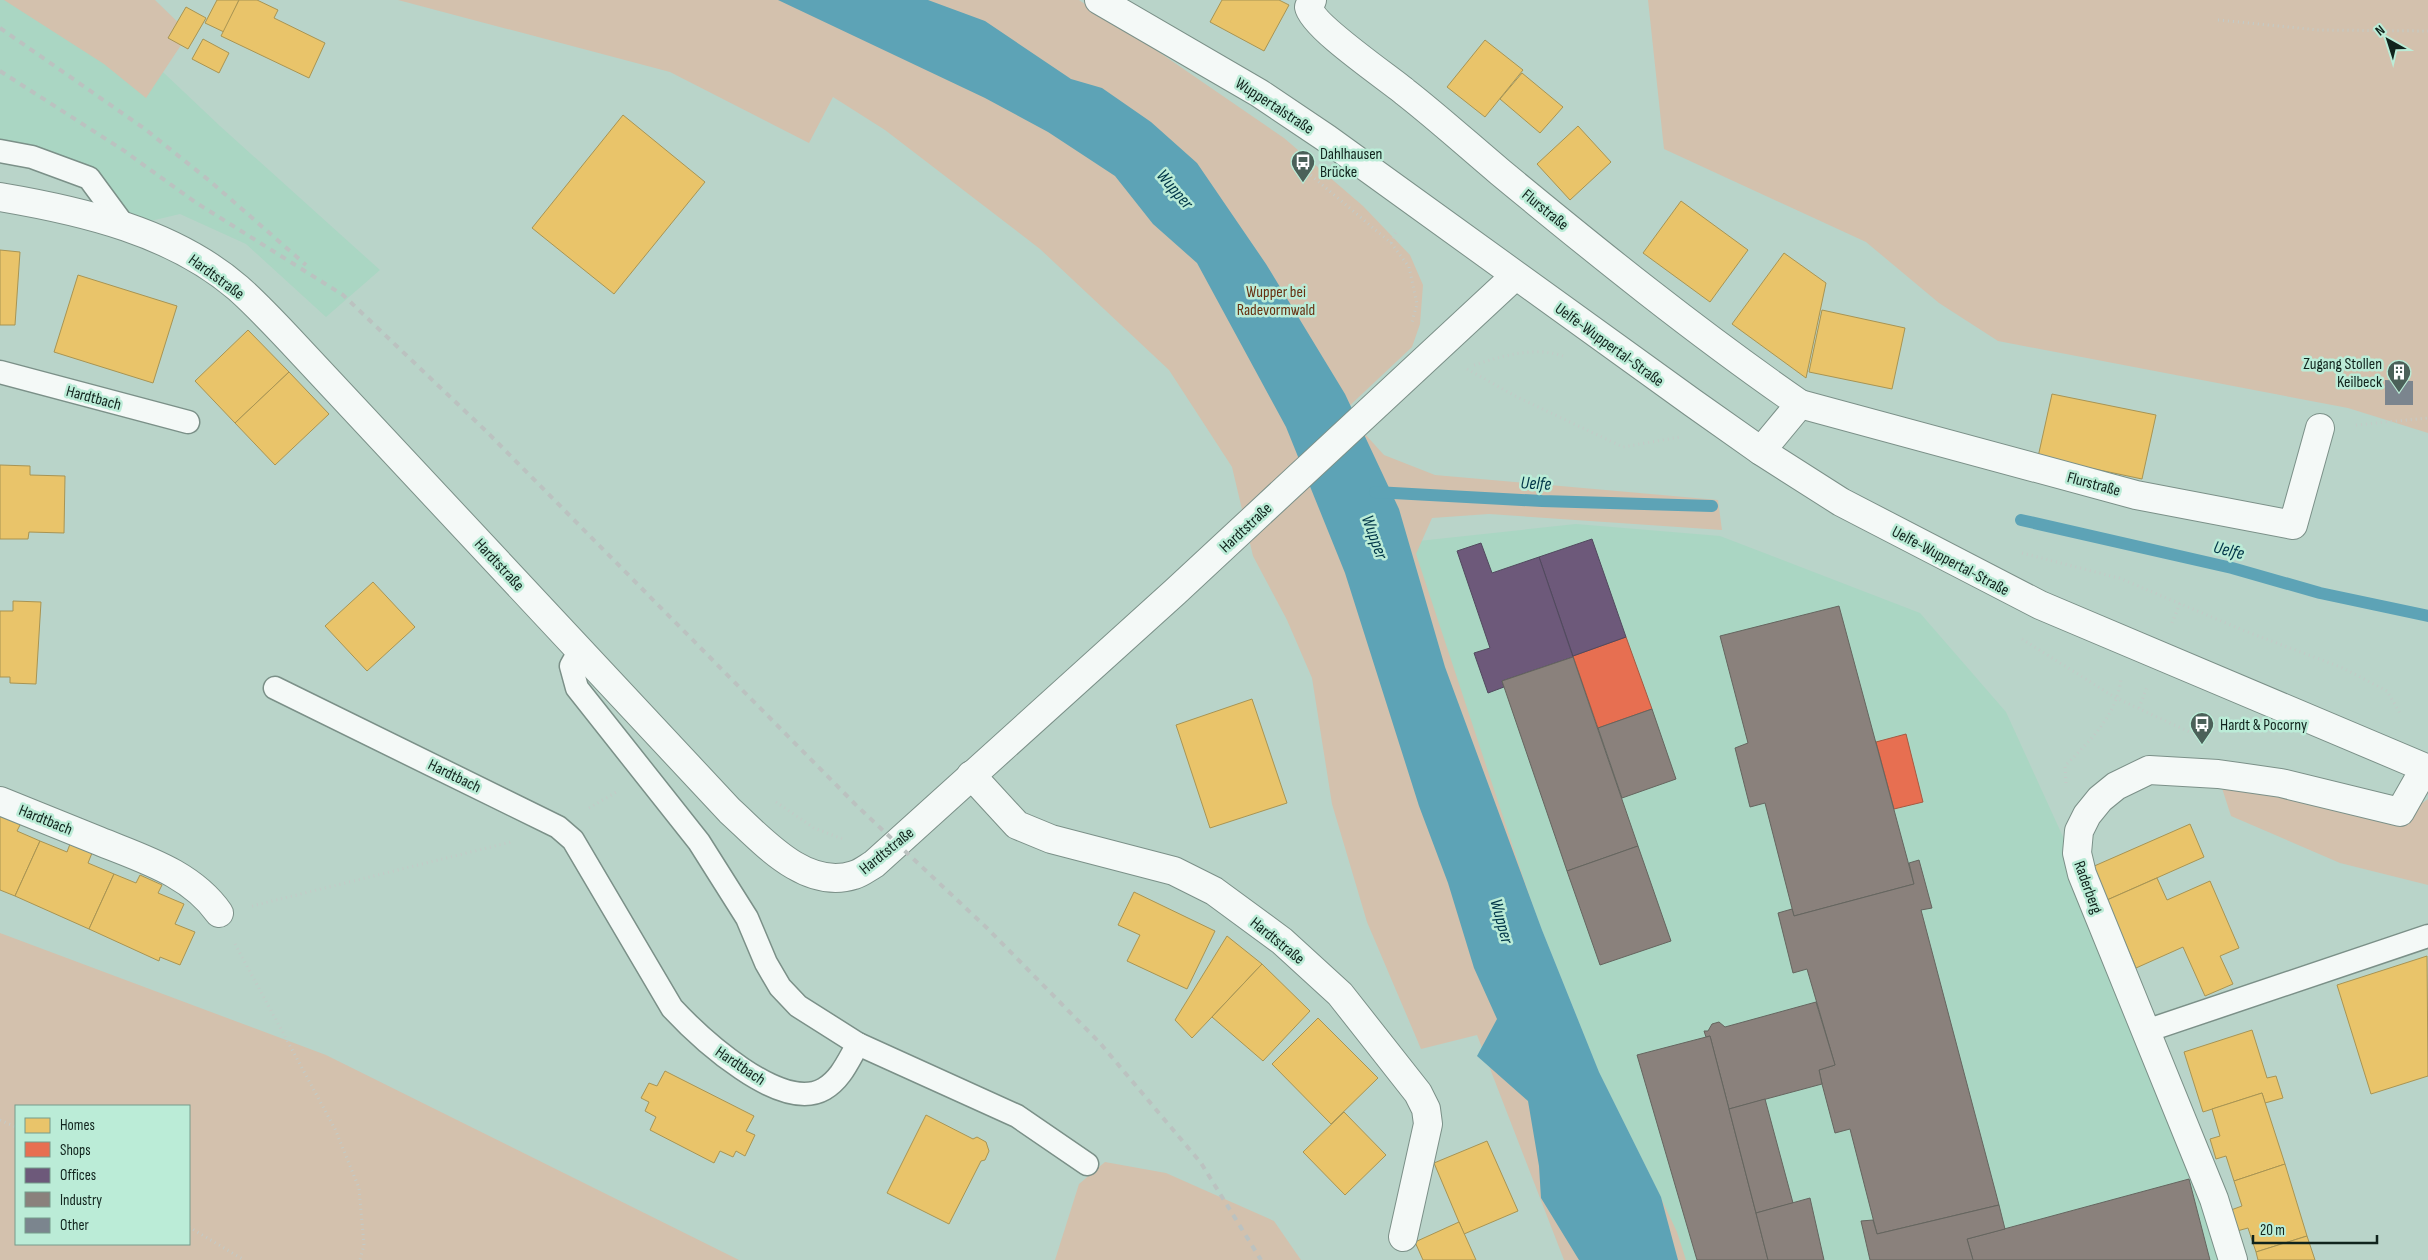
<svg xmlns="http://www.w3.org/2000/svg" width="2428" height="1260" viewBox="0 0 2428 1260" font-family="'Sofia Sans Condensed',sans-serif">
<rect width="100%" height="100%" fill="#b9d4c9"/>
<g fill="#aad6c3">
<path d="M 0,0 L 76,0 L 109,21 L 220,126 L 380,270 L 326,317 L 246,244 L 180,214 L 125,227 L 89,178 L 0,151 Z"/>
<path d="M 1576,524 L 1720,536 L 1920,613 L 2006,712 L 2080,874 L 2231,1260 L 1678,1260 L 1661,1197 L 1599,1072 L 1542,930 L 1504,826 L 1409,542 Z"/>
</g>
<g fill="#d3c1ad" fill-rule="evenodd">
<path d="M 4,0 L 155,0 L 189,33 L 146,98 L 104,64 Z"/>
<path d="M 398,0 L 1079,0 L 1085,4 L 1086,2 L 1284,138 L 1363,206 L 1410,255 L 1423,285 L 1420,324 L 1412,347 L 1344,411 L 1384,455 L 1435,475 L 1718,500 L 1722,530 L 1489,514 L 1432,518 L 1416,554 L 1582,1055 L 1661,1198 L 1677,1232 L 1686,1260 L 1564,1260 L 1477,1035 L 1421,1049 L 1367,922 L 1332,804 L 1312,678 L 1287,620 L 1253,556 L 1232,467 L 1169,370 L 1040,249 L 885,130 L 833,97 L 809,143 L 670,72 Z"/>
<path d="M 1648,0 L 2428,0 L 2428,433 L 2348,408 L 1998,341 L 1939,303 L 1866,242 L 1664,149 Z"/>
<path d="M 2221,785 L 2395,822 L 2428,799 L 2428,885 L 2340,863 L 2231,816 Z"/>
<path d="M 0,933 L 326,1055 L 739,1260 L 0,1260 ZM 16,1106 L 189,1106 L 189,1244 L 16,1244 Z"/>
<path d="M 1105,1162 L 1166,1173 L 1274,1221 L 1301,1260 L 1055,1260 L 1079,1184 Z"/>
</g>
<path fill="#5da3b6" d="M 778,0 L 928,0 L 985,21 L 1071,79 L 1102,88 L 1151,122 L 1197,163 L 1266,264 L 1345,394 L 1399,509 L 1445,667 L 1542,930 L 1599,1072 L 1661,1197 L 1678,1260 L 1579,1260 L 1541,1198 L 1539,1166 L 1528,1101 L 1477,1056 L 1497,1019 L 1474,968 L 1448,883 L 1419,806 L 1345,573 L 1286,427 L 1197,263 L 1153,224 L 1115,176 L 1048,132 L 985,98 Z"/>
<g fill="#e9c46a" stroke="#a89453">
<path d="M 217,0 L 239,0 L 224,32 L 205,23 Z"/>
<path d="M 239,0 L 257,0 L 278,10 L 274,18 L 325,43 L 309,78 L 221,36 Z"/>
<path d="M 1222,0 L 1279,0 L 1289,5 L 1264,51 L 1210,22 Z"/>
<path d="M 186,7 L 206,18 L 188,49 L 168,38 Z"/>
<path d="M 203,39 L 229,53 L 219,73 L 192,59 Z"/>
<path d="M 1485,40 L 1523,70 L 1485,117 L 1447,87 Z"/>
<path d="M 1522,73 L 1563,107 L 1540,133 L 1500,99 Z"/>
<path d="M 623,115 L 705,182 L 614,294 L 532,228 Z"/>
<path d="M 1578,126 L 1611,162 L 1570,200 L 1537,164 Z"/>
<path d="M 1681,201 L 1748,250 L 1710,302 L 1643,253 Z"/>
<path d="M 0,250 L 20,252 L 15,325 L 0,325 Z"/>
<path d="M 1784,253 L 1826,283 L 1806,378 L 1732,324 Z"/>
<path d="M 78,275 L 177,306 L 153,383 L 54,352 Z"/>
<path d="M 1822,310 L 1905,328 L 1892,389 L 1809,372 Z"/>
<path d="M 248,330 L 289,372 L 235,423 L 195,381 Z"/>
<path d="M 289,372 L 329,414 L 275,465 L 235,423 Z"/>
<path d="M 2052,394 L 2156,415 L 2142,479 L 2038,457 Z"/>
<path d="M 0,465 L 30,466 L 30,475 L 65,476 L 64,533 L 29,532 L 28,539 L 0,539 Z"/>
<path d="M 373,582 L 415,627 L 367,671 L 325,626 Z"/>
<path d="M 13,601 L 41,602 L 36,684 L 10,683 L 10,677 L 0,677 L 0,611 L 13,611 Z"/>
<path d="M 1252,699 L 1287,803 L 1210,828 L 1176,725 Z"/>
<path d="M 0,814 L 21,823 L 17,831 L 40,841 L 15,896 L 0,890 Z"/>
<path d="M 2190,824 L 2204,857 L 2107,900 L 2092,867 Z"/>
<path d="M 40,841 L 67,852 L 70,844 L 92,853 L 88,863 L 114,874 L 89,929 L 15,896 Z"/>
<path d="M 114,874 L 136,883 L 140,875 L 162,885 L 158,893 L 184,904 L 175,924 L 195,932 L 180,965 L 160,957 L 159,961 L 89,929 Z"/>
<path d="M 2157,878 L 2167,900 L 2210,881 L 2239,948 L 2220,956 L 2233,984 L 2205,996 L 2183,947 L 2136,968 L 2107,900 Z"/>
<path d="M 1134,892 L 1215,931 L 1187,989 L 1127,961 L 1140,935 L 1118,925 Z"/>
<path d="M 1227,936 L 1262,964 L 1192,1038 L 1175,1020 Z"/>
<path d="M 2427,956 L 2428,1076 L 2371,1094 L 2337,985 Z"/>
<path d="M 1262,964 L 1310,1011 L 1263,1061 L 1212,1017 Z"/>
<path d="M 1318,1018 L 1378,1078 L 1331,1124 L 1272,1064 Z"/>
<path d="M 2252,1030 L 2267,1078 L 2276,1076 L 2283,1098 L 2265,1103 L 2262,1093 L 2203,1112 L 2184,1052 Z"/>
<path d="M 665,1071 L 754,1116 L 746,1131 L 755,1135 L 745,1156 L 736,1151 L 733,1157 L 720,1151 L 714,1163 L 650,1130 L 656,1117 L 645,1111 L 649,1102 L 641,1098 L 649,1083 L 657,1086 Z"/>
<path d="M 2262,1093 L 2285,1164 L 2234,1181 L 2226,1156 L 2216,1159 L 2210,1139 L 2220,1136 L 2212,1109 Z"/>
<path d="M 1344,1112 L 1386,1155 L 1345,1195 L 1303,1152 Z"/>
<path d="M 926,1115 L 973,1139 L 977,1137 L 986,1142 L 989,1151 L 985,1160 L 981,1161 L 949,1224 L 887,1193 Z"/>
<path d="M 1487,1141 L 1518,1211 L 1464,1234 L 1434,1163 Z"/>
<path d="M 2285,1164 L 2307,1236 L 2256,1252 L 2248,1228 L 2237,1231 L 2231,1210 L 2242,1206 L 2234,1181 Z"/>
<path d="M 1459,1222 L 1476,1260 L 1423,1260 L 1415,1242 Z"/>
<path d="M 2307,1236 L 2315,1260 L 2258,1260 L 2256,1252 Z"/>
</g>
<g fill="#e76f51" stroke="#a65841">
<path d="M 1626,637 L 1652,709 L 1598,728 L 1573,656 Z"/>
<path d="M 1906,734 L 1923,802 L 1894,809 L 1876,742 Z"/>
</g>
<g fill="#6d597a" stroke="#51495e">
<path d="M 1592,539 L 1626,637 L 1573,656 L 1539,557 Z"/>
<path d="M 1481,543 L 1492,573 L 1539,557 L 1573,657 L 1502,681 L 1504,687 L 1488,693 L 1474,653 L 1490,648 L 1457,551 Z"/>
</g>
<g fill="#8a817c" stroke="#65655f">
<path d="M 1839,606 L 1914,884 L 1794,916 L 1765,803 L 1750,807 L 1735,748 L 1748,743 L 1720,636 Z"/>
<path d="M 1573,657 L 1638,846 L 1567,871 L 1502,681 Z"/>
<path d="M 1652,709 L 1676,779 L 1622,798 L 1598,728 Z"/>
<path d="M 1638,846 L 1671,941 L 1600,965 L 1567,871 Z"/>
<path d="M 1919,860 L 1932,908 L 1921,910 L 1999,1205 L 1877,1234 L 1850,1129 L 1835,1133 L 1822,1084 L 1819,1070 L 1835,1065 L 1807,969 L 1793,973 L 1778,913 L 1792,909 L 1794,916 L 1914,884 L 1909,863 Z"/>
<path d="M 1816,1002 L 1835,1065 L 1819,1070 L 1822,1084 L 1729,1109 L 1710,1036 L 1706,1037 L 1704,1031 L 1708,1031 L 1712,1024 L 1719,1022 L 1725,1027 Z"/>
<path d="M 1710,1036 L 1756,1213 L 1768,1260 L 1697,1260 L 1637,1055 Z"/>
<path d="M 1765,1099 L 1793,1203 L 1756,1213 L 1729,1109 Z"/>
<path d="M 2189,1179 L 2210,1260 L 1973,1260 L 1967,1239 Z"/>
<path d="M 1810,1198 L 1824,1260 L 1768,1260 L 1756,1213 Z"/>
<path d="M 1999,1205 L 2005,1229 L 1967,1239 L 1973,1260 L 1870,1260 L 1861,1221 L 1873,1220 L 1877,1234 Z"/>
</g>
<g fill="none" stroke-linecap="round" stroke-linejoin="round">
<g stroke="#5da3b6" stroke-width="12">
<path d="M 1375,492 L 1542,501 L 1712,506"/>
<path d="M 2021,520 L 2232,568 L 2320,593 L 2428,616"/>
</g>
</g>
<path fill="#7b858e" d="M 2385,380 L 2413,381 L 2413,405 L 2385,405 Z"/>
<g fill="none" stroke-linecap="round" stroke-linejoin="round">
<g stroke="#7b9088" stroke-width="25">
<g id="service">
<path d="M 0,151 L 32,157 L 89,178 L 125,227"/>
<path d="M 0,372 L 188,422"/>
<path d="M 580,650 L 571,666 L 577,688 L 699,842 L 747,918 L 766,963 L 780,987 L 798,1006 L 858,1044 L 1017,1116 L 1087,1164"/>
<path d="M 275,688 L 558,827 L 573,840 L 672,1008 C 699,1037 781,1114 824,1089 C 841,1079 848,1061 858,1044"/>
<path d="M 2146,1031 L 2428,936"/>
</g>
</g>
<g stroke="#7b9088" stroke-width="30">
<g id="minor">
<path d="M 1312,0 L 1309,7 C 1312,26 1387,77 1405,92 C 1437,117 1468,145 1500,172 C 1598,253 1696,332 1800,404 L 1761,451"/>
<path d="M 1800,404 L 2136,495 L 2293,525 L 2320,428"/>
<path d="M 971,775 L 1017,825 L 1051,839 L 1174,871 L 1214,891 L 1282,941 L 1340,994 L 1418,1093 L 1426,1109 L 1428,1124 L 1403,1237"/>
<path d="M 0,801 C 33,814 66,828 99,841 C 143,859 191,873 219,913"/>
<path d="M 2233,1260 L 2214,1199 L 2082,874 L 2077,853 L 2079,831 L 2087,815 L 2100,799 L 2116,786 L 2149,770 L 2218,774 L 2281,783 L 2400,812 L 2425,768"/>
</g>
</g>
<g stroke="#7b9088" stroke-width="30">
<g id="secondary">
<path d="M 1099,0 L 1259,93 L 1326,138 L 1693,403 L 1761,451 L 1841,502 L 2040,605 L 2428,769"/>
<path d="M 0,197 C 83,211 173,232 238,288 C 256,304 273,322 289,339 L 730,811 C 761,839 805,891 854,875 C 861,873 867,868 874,864 L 1175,592 L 1515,276"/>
</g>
</g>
<g stroke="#c3cbc7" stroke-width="3" stroke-dasharray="1 4" stroke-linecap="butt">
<path d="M 2218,20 L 2318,30 L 2428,31"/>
<path d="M 1307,172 L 1391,243 L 1409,267 L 1417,304 L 1412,322"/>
<path d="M 1391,243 L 1396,232"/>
<path d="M 1474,365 C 1503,356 1533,346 1563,356"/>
<path d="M 1467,369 L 1517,397 L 1623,447 L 1680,437"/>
<path d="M 2356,425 L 2428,418"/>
<path d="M 2022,553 L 2119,578 L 2245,631 L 2343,668 L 2387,691 L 2401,715"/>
<path d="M 2172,623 L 2180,603"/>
<path d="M 2022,639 L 2116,698 L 2196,735"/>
<path d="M 2139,708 L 2147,687"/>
<path d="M 2066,783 L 2065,766 C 2090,740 2117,716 2121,678"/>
<path d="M 776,802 L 814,828 L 843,839"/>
<path d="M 589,808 L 618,791"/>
<path d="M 252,906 L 511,842"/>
<path d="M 235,944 L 335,1129 L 359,1188 L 364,1245 L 360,1260"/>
<path d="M 0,1120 L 16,1127"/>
<path d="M 189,1227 L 244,1260"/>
</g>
<use href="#service" stroke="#f4f9f7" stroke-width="22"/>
<use href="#minor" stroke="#f4f9f7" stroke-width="28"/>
<use href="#secondary" stroke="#f4f9f7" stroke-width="28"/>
<g stroke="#bbc2c0" stroke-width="4" stroke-dasharray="6 6" stroke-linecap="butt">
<path d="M 0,28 L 145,129 L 211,182 L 306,265"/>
<path d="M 0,71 L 123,150 L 195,202 L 343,295 L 486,431 L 857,806 L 988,929 L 1100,1043 L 1201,1163 L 1261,1260"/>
</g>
</g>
<defs>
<g id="bus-pin" transform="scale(1.25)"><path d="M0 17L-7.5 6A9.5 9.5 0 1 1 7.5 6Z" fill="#4b6159" stroke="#bbecd7"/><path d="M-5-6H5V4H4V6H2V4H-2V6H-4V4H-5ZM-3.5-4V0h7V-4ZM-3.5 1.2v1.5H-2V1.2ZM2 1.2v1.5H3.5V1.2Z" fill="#fff"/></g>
<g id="building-pin" transform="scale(1.25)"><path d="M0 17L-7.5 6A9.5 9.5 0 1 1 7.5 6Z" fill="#4b6159" stroke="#bbecd7"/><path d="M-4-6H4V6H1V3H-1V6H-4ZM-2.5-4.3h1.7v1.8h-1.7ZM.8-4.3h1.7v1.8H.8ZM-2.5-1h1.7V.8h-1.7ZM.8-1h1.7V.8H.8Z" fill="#fff"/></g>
</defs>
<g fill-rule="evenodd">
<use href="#bus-pin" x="1303" y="162"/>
<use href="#building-pin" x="2399" y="372"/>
<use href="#bus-pin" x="2202" y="724"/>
</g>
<g text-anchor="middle" stroke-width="5" stroke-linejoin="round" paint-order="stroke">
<g font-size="16" fill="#10231c" stroke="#bbecd7">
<text transform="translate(1275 105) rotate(33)" y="6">Wuppertalstraße</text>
<text transform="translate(1546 209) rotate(39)" y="6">Flurstraße</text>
<text transform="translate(217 276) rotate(36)" y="6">Hardtstraße</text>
<text transform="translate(1610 344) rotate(36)" y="6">Uelfe-Wuppertal-Straße</text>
<text transform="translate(94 397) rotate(15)" y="6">Hardtbach</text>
<text transform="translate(2094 483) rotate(15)" y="6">Flurstraße</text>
<text transform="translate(1245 527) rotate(-43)" y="6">Hardtstraße</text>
<text transform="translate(1951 560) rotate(28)" y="6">Uelfe-Wuppertal-Straße</text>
<text transform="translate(500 564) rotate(47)" y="6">Hardtstraße</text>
<text transform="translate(455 775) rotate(26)" y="6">Hardtbach</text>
<text transform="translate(46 819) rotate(22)" y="6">Hardtbach</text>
<text transform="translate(886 850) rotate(-39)" y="6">Hardtstraße</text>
<text transform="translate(2089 887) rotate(70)" y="6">Raderberg</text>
<text transform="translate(1278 940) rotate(39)" y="6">Hardtstraße</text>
<text transform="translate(741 1065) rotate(34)" y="6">Hardtbach</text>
</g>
<g font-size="16" fill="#10231c" stroke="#bbecd7" text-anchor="start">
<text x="1320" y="159">Dahlhausen<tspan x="1320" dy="18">Brücke</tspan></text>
<text x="2382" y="369" text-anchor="end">Zugang Stollen<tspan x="2382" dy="18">Keilbeck</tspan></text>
<text x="2220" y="730">Hardt &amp; Pocorny</text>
</g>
<g font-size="16" fill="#673011" stroke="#bbecd7">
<text x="1276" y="297">Wupper bei<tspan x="1276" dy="18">Radevormwald</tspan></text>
</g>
<g font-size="18" font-style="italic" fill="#003648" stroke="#bbecd7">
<text transform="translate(1175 189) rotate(49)" y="6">Wupper</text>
<text transform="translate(1536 483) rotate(3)" y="6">Uelfe</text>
<text transform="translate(1375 537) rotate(70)" y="6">Wupper</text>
<text transform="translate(2229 550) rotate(14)" y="6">Uelfe</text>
<text transform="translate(1502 921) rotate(75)" y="6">Wupper</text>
</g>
</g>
<rect x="15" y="1105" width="175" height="140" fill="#bbecd7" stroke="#779c8c"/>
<rect x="25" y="1118" width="25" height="15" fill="#e9c46a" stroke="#779c8c"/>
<text x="60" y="1130" font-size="15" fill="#10231c">Homes</text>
<rect x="25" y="1142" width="25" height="15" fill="#e76f51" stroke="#779c8c"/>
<text x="60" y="1155" font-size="15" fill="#10231c">Shops</text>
<rect x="25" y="1168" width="25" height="15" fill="#6d597a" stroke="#779c8c"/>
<text x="60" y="1180" font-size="15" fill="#10231c">Offices</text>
<rect x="25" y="1192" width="25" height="15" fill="#8a817c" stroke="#779c8c"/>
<text x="60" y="1205" font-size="15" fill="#10231c">Industry</text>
<rect x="25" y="1218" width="25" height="15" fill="#7b858e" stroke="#779c8c"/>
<text x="60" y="1230" font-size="15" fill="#10231c">Other</text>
<g transform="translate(2388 40) rotate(321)" stroke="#bbecd7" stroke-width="4" paint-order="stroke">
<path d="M0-4L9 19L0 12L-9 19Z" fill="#10231c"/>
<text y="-8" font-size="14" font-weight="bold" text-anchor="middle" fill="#10231c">N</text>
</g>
<path d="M2253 1235v8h124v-8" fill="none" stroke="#10231c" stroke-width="2.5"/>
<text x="2260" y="1235" font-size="15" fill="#10231c" stroke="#bbecd7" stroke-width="4" paint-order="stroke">20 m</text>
</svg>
